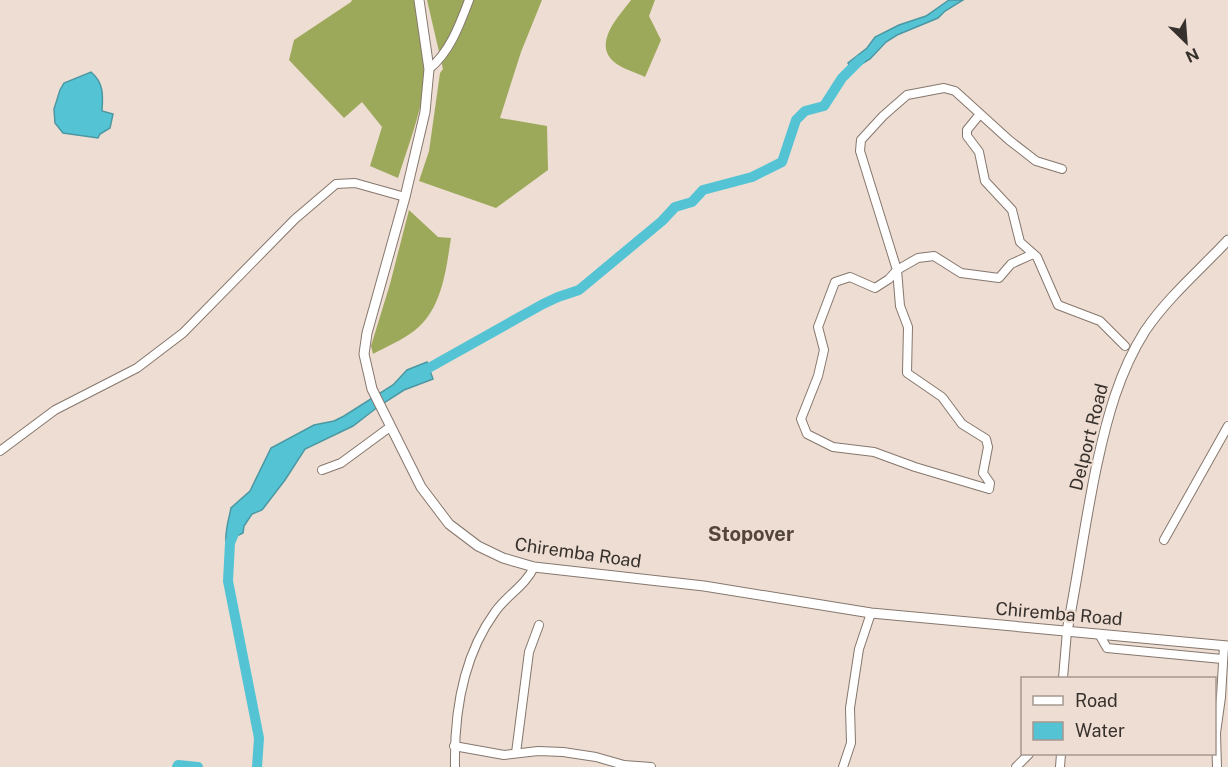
<svg xmlns="http://www.w3.org/2000/svg" width="1228" height="767" viewBox="0 0 1228 767" font-family="'Public Sans',sans-serif">
<rect width="100%" height="100%" fill="#eeddd2"/>
<g fill="#9da95a">
<path d="M 352,0 L 416,0 C 421,24 429,59 425,83 C 420,115 408,147 398,178 L 370,166 L 382,127 L 362,102 L 344,118 L 289,60 L 294,40 L 351,2 Z"/>
<path d="M 427,0 L 542,0 L 521,52 L 500,118 L 547,126 L 548,170 L 496,208 L 419,181 L 429,151 L 440,73 L 443,69 Z"/>
<path d="M 631,0 L 655,0 L 649,16 L 661,40 L 645,77 C 635,72 617,67 611,59 C 595,40 620,15 631,0 Z"/>
<path d="M 409,210 L 438,237 L 451,238 C 446,270 442,310 414,331 C 402,340 386,347 373,354 L 371,346 L 390,284 Z"/>
</g>
<g fill="#54c4d5" stroke="#4b98a3" stroke-width="1.5">
<path d="M 949,0 L 963,0 L 945,11 L 938,18 L 897,35 L 886,42 L 870,59 L 852,70 L 848,63 L 867,48 L 875,37 L 899,25 L 926,16 Z"/>
<path d="M 91,72 C 104,83 103,95 102,111 L 113,114 L 110,128 L 100,134 L 98,138 L 63,133 L 55,123 L 54,109 L 60,90 L 64,83 Z"/>
<path d="M 427,362 L 433,379 L 404,390 L 379,406 L 353,426 L 305,449 L 285,480 L 262,510 L 252,514 L 244,526 L 243,533 L 226,541 C 225,530 229,519 231,508 L 250,491 L 271,448 L 314,425 L 334,421 L 344,416 L 393,385 L 407,370 Z"/>
</g>
<g fill="none" stroke-linecap="round" stroke-linejoin="round">
<g stroke="#54c4d5" stroke-width="10">
<path d="M 418,374 L 543,304 L 558,297 L 579,290 L 662,221 L 675,207 L 692,202 L 703,190 L 752,177 L 782,162 L 796,120 L 805,111 L 824,106 L 842,78 L 860,60"/>
<path d="M 237,526 L 230,543 L 228,581 L 259,738 L 257,767"/>
<path d="M 177,767 L 178,765 L 198,767"/>
</g>
<g stroke="#86776d" stroke-width="10">
<g id="minor">
<path d="M 429,69 C 450,52 460,24 469,0"/>
<path d="M 980,114 L 967,130 L 967,136 L 979,152 L 985,181 L 1012,210 L 1020,242 L 1037,257 L 1058,305 L 1100,321 L 1125,346"/>
<path d="M 1033,254 L 1011,264 L 999,278 L 961,273 L 934,256 L 918,258 L 897,270 L 900,306 L 908,327 L 907,373 L 942,397 L 962,424 L 986,439 L 988,447 L 983,473 L 990,483 L 989,489 L 915,467 L 874,452 L 833,447 L 807,434 L 801,419 L 818,376 L 824,350 L 818,327 L 835,282 L 850,277 L 875,288 L 889,279 L 897,270 L 860,151 L 861,140 L 883,116 L 907,95 L 944,88 L 955,91 L 1009,140 L 1036,161 L 1062,169"/>
<path d="M 0,451 L 55,410 L 137,368 L 183,333 L 295,219 L 336,184 L 355,183 L 405,197"/>
<path d="M 322,470 L 341,463 L 390,427"/>
<path d="M 1164,540 L 1228,426"/>
<path d="M 1099,634 L 1107,648 L 1222,659"/>
<path d="M 1063,678 L 1067,631"/>
<path d="M 454,746 L 504,755 L 538,751 L 563,752 L 596,757 L 624,765 L 651,767"/>
<path d="M 516,753 L 529,652 L 539,625"/>
<path d="M 455,767 C 454,714 463,656 495,612 C 506,596 526,585 534,567"/>
<path d="M 843,767 L 851,743 L 850,708 L 859,649 L 871,613"/>
<path d="M 1016,767 L 1029,754"/>
<path d="M 1060,767 L 1061,754"/>
<path d="M 1217,767 L 1216,733 L 1221,697 L 1224,646"/>
</g>
</g>
<g stroke="#86776d" stroke-width="11">
<g id="major">
<path d="M 419,0 L 429,69 L 425,112 L 405,197 L 367,333 L 364,354 L 372,389 L 421,487 L 449,524 L 478,546 L 503,558 L 534,567 L 704,586 L 871,613 L 1228,646"/>
<path d="M 1067,631 C 1078,576 1085,520 1097,464 C 1107,418 1119,372 1145,331 C 1168,297 1200,270 1228,240"/>
</g>
</g>
<use href="#minor" stroke="#fff" stroke-width="8"/>
<use href="#major" stroke="#fff" stroke-width="9"/>
</g>
<g text-anchor="middle" stroke-width="4.5" stroke-linejoin="round" paint-order="stroke">
<g font-size="18" fill="#37312d" stroke="#eeddd2">
<text transform="translate(1089 437) rotate(-76)" y="6">Delport Road</text>
<text transform="translate(578 553) rotate(8)" y="6">Chiremba Road</text>
<text transform="translate(1059 614) rotate(5)" y="6">Chiremba Road</text>
</g>
<g font-size="20" font-weight="bold" fill="#53453c" stroke="#eeddd2">
<text x="751" y="541">Stopover</text>
</g>
</g>
<rect x="1021" y="677" width="195" height="78" fill="#eeddd2" stroke="#a59890" stroke-width="1.5"/>
<rect x="1033" y="696" width="30" height="9" fill="#ffffff" stroke="#a59890" stroke-width="1.5"/>
<text x="1075" y="707" font-size="18" fill="#37312d">Road</text>
<rect x="1033" y="722" width="30" height="18" fill="#54c4d5" stroke="#a59890" stroke-width="1.5"/>
<text x="1075" y="737" font-size="18" fill="#37312d">Water</text>
<g transform="translate(1186 42) rotate(155)" stroke="#eeddd2" stroke-width="4.5" paint-order="stroke">
<path d="M0-4.5L10 22L0 15L-10 22Z" fill="#37312d"/>
<text y="-9" font-size="16" font-weight="bold" text-anchor="middle" fill="#37312d">N</text>
</g>
</svg>
